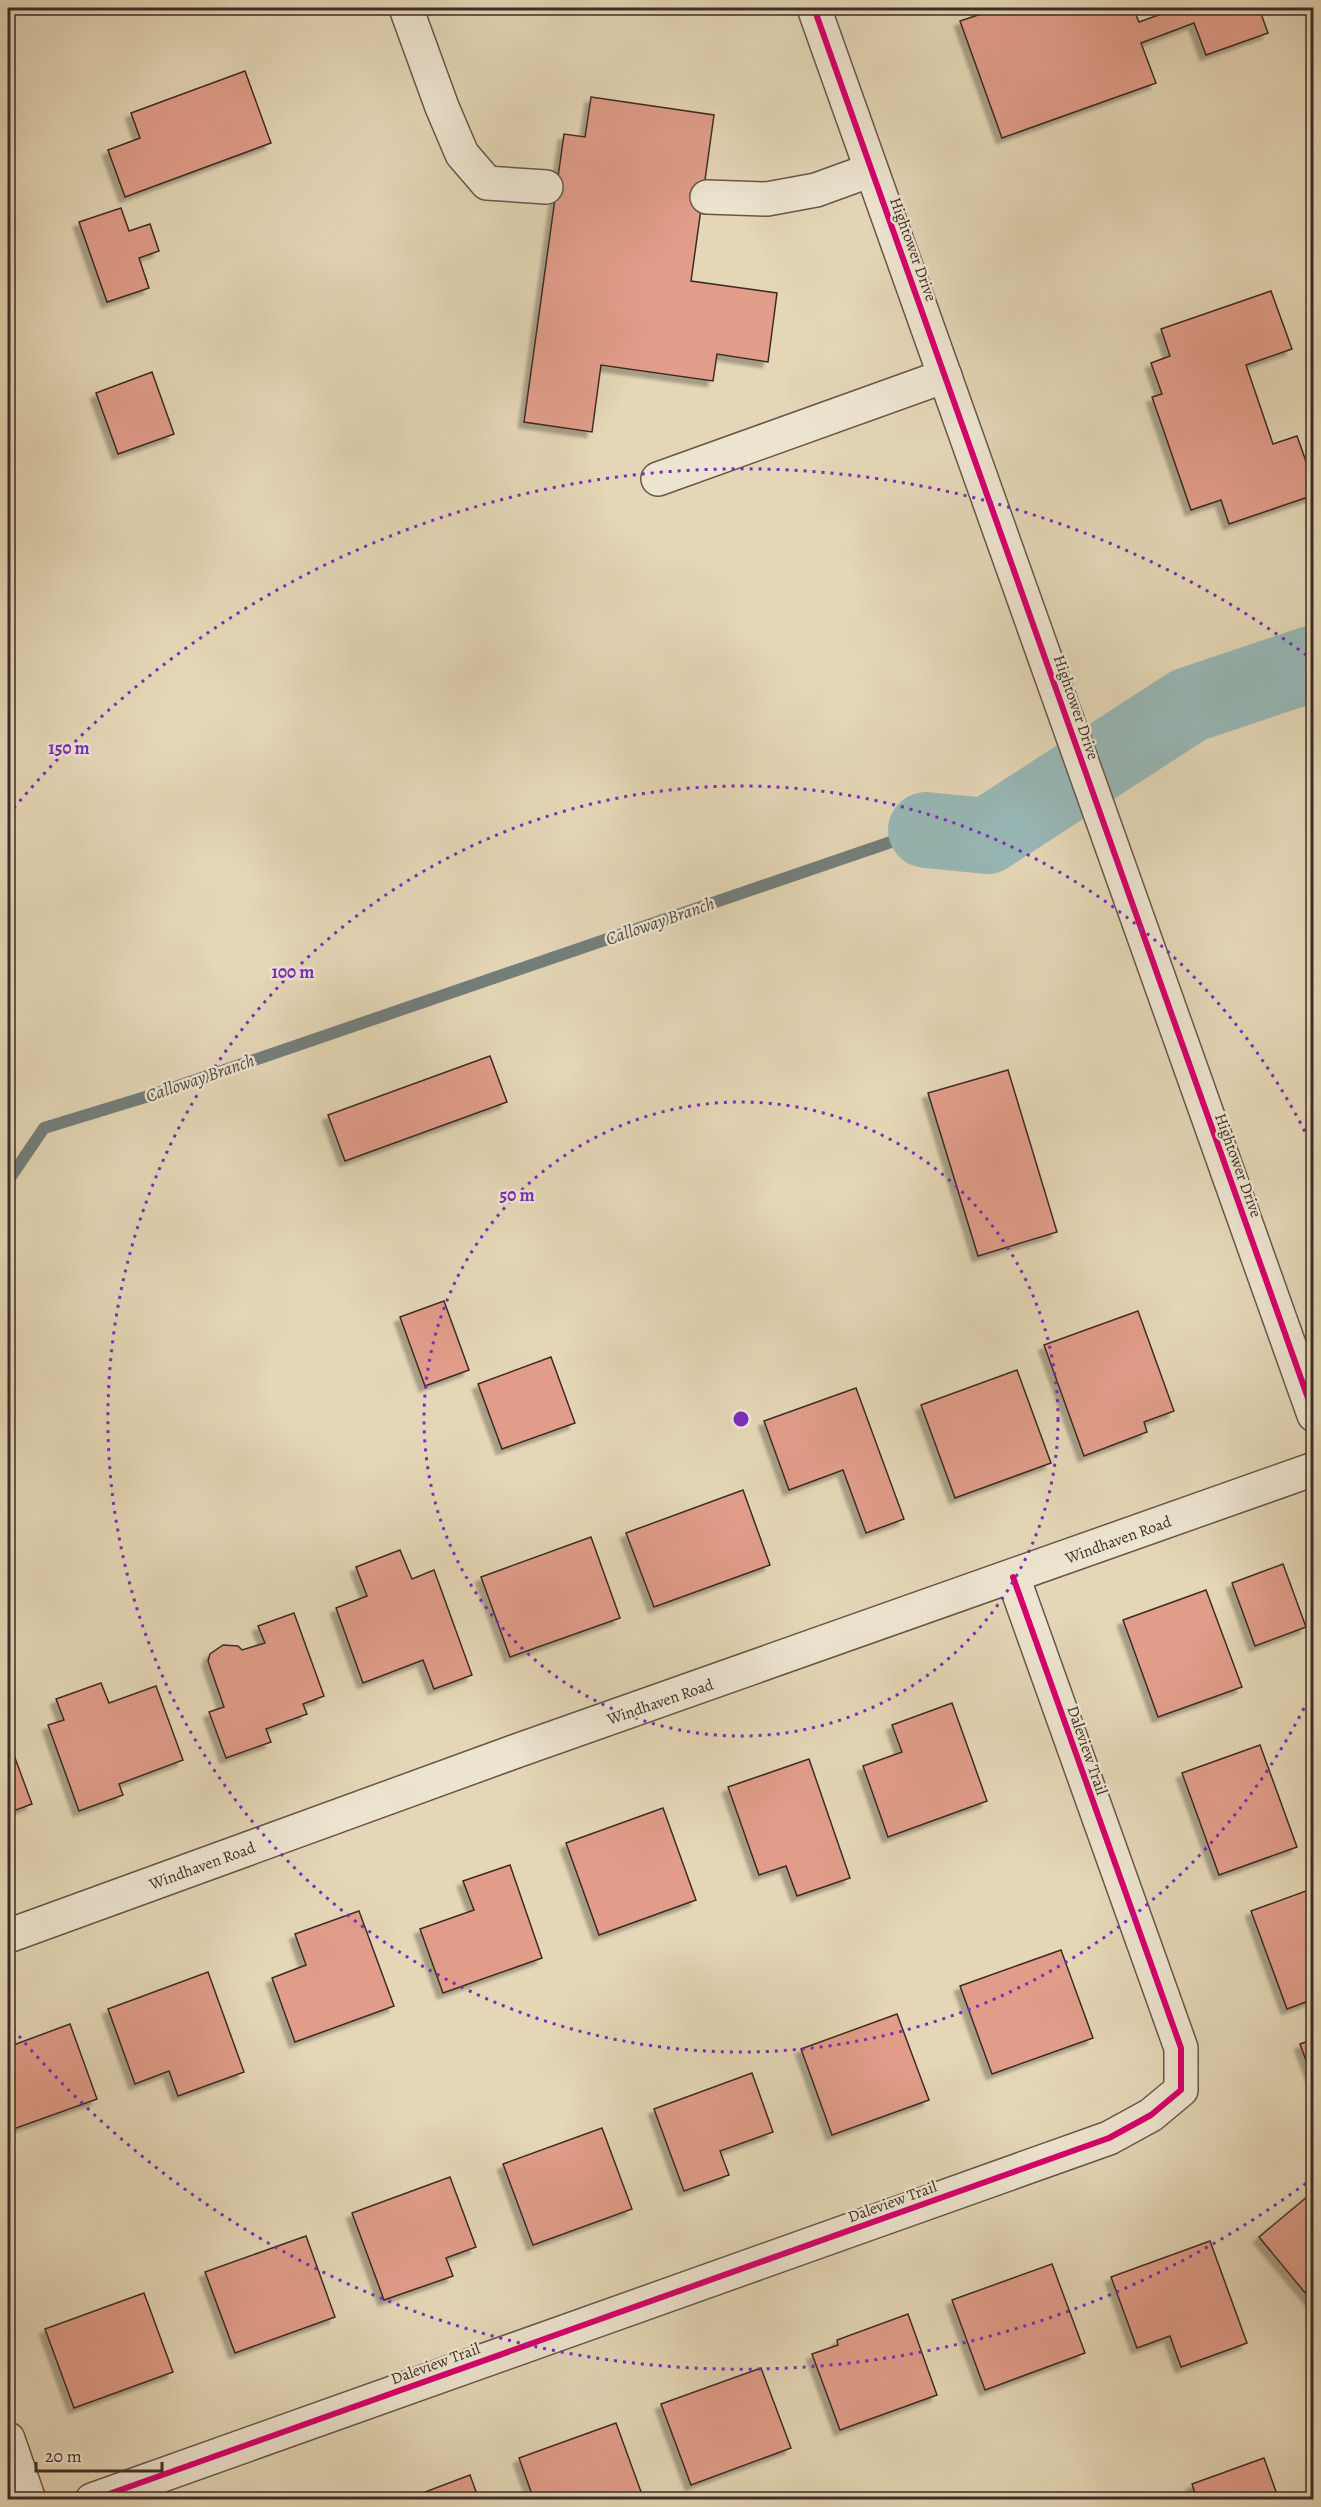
<svg xmlns="http://www.w3.org/2000/svg" width="1321" height="2507" viewBox="0 0 1321 2507" font-family="Alegreya,serif">
<defs>
<filter id="shadow"><feDropShadow dx="-5.5" dy="5.5" stdDeviation="1.5" flood-color="#0004"/></filter>
</defs>
<rect width="100%" height="100%" fill="#e4d6b6"/>
<filter id="stains"><feTurbulence type="fractalNoise" baseFrequency=".00333" numOctaves="4"/><feColorMatrix values="0 0 0 0 .2 0 0 0 0 .09 0 0 0 0 .02 0 0 0 .5 -.17"/></filter>
<radialGradient id="worn" r=".72"><stop offset=".6" stop-color="#630" stop-opacity="0"/><stop offset="1" stop-color="#630" stop-opacity=".3"/></radialGradient>
<g fill="none" stroke-linecap="round" stroke-linejoin="round">
<path stroke="#737f7c" stroke-width="12" d="M 8,1181 L 44,1128 L 152,1095 L 926,830"/>
<path stroke="#97b7b5" stroke-width="76" d="M 926,830 L 987,836 L 1189,705 L 1314,663"/>
</g>
<g fill="#e19d8a" stroke="#3d2c26" stroke-width="1.5" filter="url(#shadow)">
<path d="M 999,8 L 1133,8 L 1139,22 L 1178,8 L 1259,8 L 1268,33 L 1206,55 L 1194,23 L 1141,43 L 1156,83 L 1002,138 L 960,21 Z"/>
<path d="M 245,71 L 271,143 L 125,197 L 108,150 L 140,138 L 131,113 Z"/>
<path d="M 591,97 L 714,115 L 691,281 L 777,293 L 768,362 L 717,354 L 713,381 L 601,365 L 592,432 L 524,422 L 564,134 L 585,137 Z"/>
<path d="M 121,208 L 129,231 L 150,224 L 159,251 L 139,258 L 149,288 L 107,302 L 79,222 Z"/>
<path d="M 1271,291 L 1292,349 L 1246,365 L 1273,444 L 1297,436 L 1314,484 L 1314,495 L 1229,524 L 1221,500 L 1191,510 L 1152,397 L 1162,394 L 1151,363 L 1170,356 L 1161,329 Z"/>
<path d="M 152,372 L 174,434 L 118,454 L 96,393 Z"/>
<path d="M 490,1056 L 507,1102 L 345,1161 L 328,1115 Z"/>
<path d="M 1008,1070 L 1057,1232 L 978,1256 L 928,1093 Z"/>
<path d="M 444,1301 L 469,1370 L 425,1386 L 400,1317 Z"/>
<path d="M 1138,1311 L 1174,1411 L 1144,1422 L 1147,1432 L 1084,1456 L 1044,1345 Z"/>
<path d="M 551,1357 L 575,1423 L 502,1449 L 478,1384 Z"/>
<path d="M 1017,1370 L 1051,1463 L 955,1498 L 921,1405 Z"/>
<path d="M 856,1388 L 904,1519 L 866,1533 L 843,1470 L 789,1490 L 764,1421 Z"/>
<path d="M 743,1490 L 770,1565 L 654,1607 L 626,1533 Z"/>
<path d="M 591,1537 L 620,1618 L 510,1657 L 481,1577 Z"/>
<path d="M 400,1550 L 412,1579 L 434,1570 L 472,1675 L 434,1689 L 423,1660 L 363,1683 L 336,1608 L 367,1596 L 356,1567 Z"/>
<path d="M 1283,1564 L 1306,1627 L 1255,1646 L 1232,1583 Z"/>
<path d="M 1206,1590 L 1242,1687 L 1158,1717 L 1123,1620 Z"/>
<path d="M 294,1613 L 324,1696 L 303,1704 L 307,1714 L 266,1729 L 271,1742 L 226,1758 L 209,1712 L 224,1707 L 208,1661 L 210,1654 L 223,1645 L 238,1646 L 242,1650 L 265,1643 L 258,1626 Z"/>
<path d="M 101,1683 L 109,1703 L 156,1686 L 183,1760 L 119,1784 L 123,1795 L 79,1811 L 48,1725 L 64,1720 L 56,1699 Z"/>
<path d="M 952,1703 L 987,1801 L 888,1837 L 863,1766 L 902,1752 L 892,1725 Z"/>
<path d="M 1260,1745 L 1297,1847 L 1219,1875 L 1182,1773 Z"/>
<path d="M 11,1747 L 32,1804 L 8,1813 L 8,1748 Z"/>
<path d="M 809,1759 L 850,1878 L 797,1896 L 786,1866 L 759,1875 L 728,1787 Z"/>
<path d="M 663,1808 L 696,1900 L 599,1935 L 566,1843 Z"/>
<path d="M 510,1865 L 542,1958 L 443,1993 L 420,1929 L 474,1910 L 463,1881 Z"/>
<path d="M 1314,1888 L 1314,1999 L 1287,2009 L 1251,1911 Z"/>
<path d="M 359,1911 L 394,2006 L 295,2042 L 272,1978 L 306,1965 L 295,1934 Z"/>
<path d="M 1061,1950 L 1093,2038 L 992,2074 L 960,1986 Z"/>
<path d="M 208,1972 L 244,2072 L 178,2096 L 169,2071 L 135,2084 L 108,2009 Z"/>
<path d="M 897,2014 L 929,2100 L 832,2135 L 801,2049 Z"/>
<path d="M 70,2024 L 97,2099 L 8,2131 L 8,2047 Z"/>
<path d="M 1314,2039 L 1314,2082 L 1300,2044 Z"/>
<path d="M 752,2073 L 773,2132 L 720,2151 L 729,2175 L 684,2191 L 654,2109 Z"/>
<path d="M 602,2128 L 632,2209 L 533,2245 L 503,2164 Z"/>
<path d="M 450,2177 L 476,2247 L 446,2258 L 453,2276 L 384,2300 L 352,2213 Z"/>
<path d="M 1314,2191 L 1314,2298 L 1311,2300 L 1259,2237 Z"/>
<path d="M 306,2236 L 335,2317 L 235,2353 L 205,2272 Z"/>
<path d="M 1210,2241 L 1247,2343 L 1181,2367 L 1170,2336 L 1137,2348 L 1111,2277 Z"/>
<path d="M 1052,2264 L 1085,2353 L 985,2390 L 952,2300 Z"/>
<path d="M 144,2293 L 173,2372 L 74,2408 L 45,2329 Z"/>
<path d="M 908,2314 L 937,2395 L 840,2430 L 812,2354 L 838,2345 L 837,2340 Z"/>
<path d="M 761,2368 L 791,2448 L 691,2485 L 661,2404 Z"/>
<path d="M 616,2423 L 644,2500 L 534,2500 L 519,2458 Z"/>
<path d="M 1264,2458 L 1279,2500 L 1197,2500 L 1192,2484 Z"/>
<path d="M 470,2475 L 479,2500 L 404,2500 Z"/>
</g>
<g fill="none" stroke-linecap="round" stroke-linejoin="round">
<g stroke="#67564a" stroke-width="36">
<g id="minor">
<path d="M 406,8 L 442,107 L 462,154 L 487,183 L 546,187"/>
<path d="M 814,8 L 1314,1415"/>
<path d="M 707,197 L 767,199 L 816,190 L 871,170"/>
<path d="M 658,479 L 945,376"/>
<path d="M 8,1936 L 519,1750 L 1314,1469"/>
<path d="M 8,2439 L 29,2500"/>
<path d="M 92,2500 L 1109,2138 L 1151,2115 L 1181,2090 L 1181,2048 L 1013,1577"/>
</g>
</g>
<use href="#minor" stroke="#ede4d0" stroke-width="33"/>
<g stroke="#ede4d0" stroke-width="10">
<g id="cycleway">
<path d="M 814,8 L 1314,1415"/>
<path d="M 92,2500 L 1109,2138 L 1151,2115 L 1181,2090 L 1181,2048 L 1013,1577"/>
</g>
</g>
<use href="#cycleway" stroke="#d6006c" stroke-width="6"/>
</g>
<g fill="none" stroke="#7b2cbf" stroke-width="3" stroke-dasharray="3 6">
<circle cx="741" cy="1419" r="317"/>
<path d="M1312 1692A633 633 0 1 1 1312 1146"/>
<path d="M1313 2178A950 950 0 0 1 8 2023M8 815A950 950 0 0 1 1313 660"/>
</g>
<g text-anchor="middle" stroke-width="5" stroke-linejoin="round" paint-order="stroke">
<g font-size="16" fill="#3d2c26" stroke="#ede4d0">
<text transform="translate(914 249) rotate(70)" y="6">Hightower Drive</text>
<text transform="translate(1077 707) rotate(71)" y="6">Hightower Drive</text>
<text transform="translate(1239 1165) rotate(70)" y="6">Hightower Drive</text>
<text transform="translate(1118 1539) rotate(-20)" y="6">Windhaven Road</text>
<text transform="translate(660 1701) rotate(-19)" y="6">Windhaven Road</text>
<text transform="translate(1088 1750) rotate(71)" y="6">Daleview Trail</text>
<text transform="translate(202 1865) rotate(-20)" y="6">Windhaven Road</text>
<text transform="translate(892 2201) rotate(-20)" y="6">Daleview Trail</text>
<text transform="translate(435 2363) rotate(-20)" y="6">Daleview Trail</text>
</g>
<g font-size="18" font-style="italic" fill="#4f4843" stroke="#ede4d0">
<text transform="translate(660 921) rotate(-19)" y="6">Calloway Branch</text>
<text transform="translate(200 1078) rotate(-19)" y="6">Calloway Branch</text>
</g>
</g>
<circle cx="741" cy="1419" r="9" fill="#7b2cbf" stroke="#ede4d0" stroke-width="3"/>
<g font-size="18" text-anchor="middle" font-weight="bold" fill="#7b2cbf" stroke="#ede4d0" stroke-width="5" stroke-linejoin="round" paint-order="stroke">
<text x="69" y="754">150 m</text>
<text x="293" y="978">100 m</text>
<text x="517" y="1201">50 m</text>
</g>
<rect width="1321" height="2507" fill="none" stroke="#e4d6b6" stroke-width="30"/>
<rect x="9" y="9" width="1303" height="2489" fill="none" stroke="#3d2c26" stroke-width="3"/>
<rect x="15" y="15" width="1291" height="2477" fill="none" stroke="#3d2c26" stroke-width="1.5"/>
<path d="M36 2462v9h126v-9" fill="none" stroke="#3d2c26" stroke-width="3"/>
<text x="45" y="2462" font-size="18" fill="#3d2c26" stroke="#ede4d0" stroke-width="4.5" paint-order="stroke">20 m</text>
<rect width="100%" height="100%" filter="url(#stains)"/>
<rect width="100%" height="100%" fill="url(#worn)"/>
</svg>
